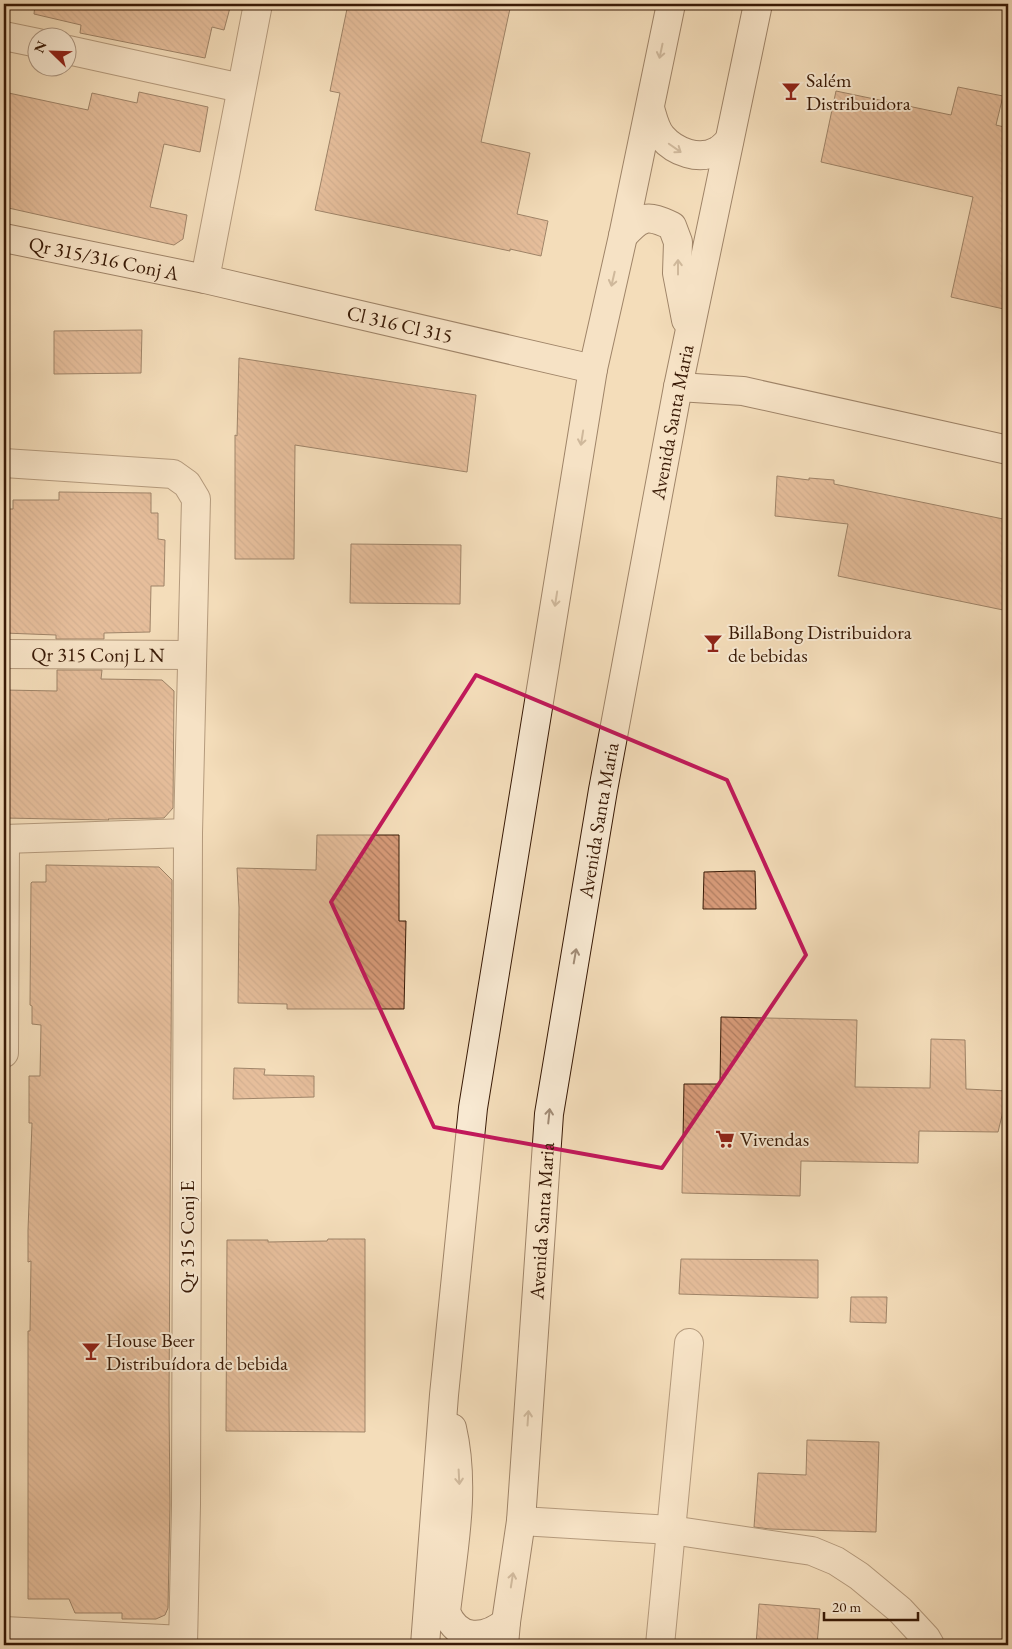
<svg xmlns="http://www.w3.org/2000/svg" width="1012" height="1649" viewBox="0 0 1012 1649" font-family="'EB Garamond',serif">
<defs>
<pattern id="building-back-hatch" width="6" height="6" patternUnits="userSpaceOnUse" patternTransform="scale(1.25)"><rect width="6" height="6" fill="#d59977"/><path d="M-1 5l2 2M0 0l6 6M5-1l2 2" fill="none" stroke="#ae7c60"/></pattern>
</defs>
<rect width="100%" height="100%" fill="#f4ddba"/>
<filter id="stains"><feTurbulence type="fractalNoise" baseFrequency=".004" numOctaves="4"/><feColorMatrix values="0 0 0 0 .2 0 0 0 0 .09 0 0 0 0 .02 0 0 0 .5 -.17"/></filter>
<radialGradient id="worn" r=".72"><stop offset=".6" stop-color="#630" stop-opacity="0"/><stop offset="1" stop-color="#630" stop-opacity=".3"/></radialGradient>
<g fill="url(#building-back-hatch)" stroke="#391a06">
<path d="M 35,4 L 231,4 L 224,30 L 212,27 L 205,58 L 80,33 L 81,25 L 34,14 Z"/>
<path d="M 348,4 L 511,4 L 481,142 L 530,153 L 517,214 L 548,221 L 541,256 L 510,249 L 510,251 L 315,210 L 340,93 L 330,91 Z"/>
<path d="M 958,87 L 1003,96 L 996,125 L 1008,128 L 1008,310 L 951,297 L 973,197 L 821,162 L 836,91 L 951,115 Z"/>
<path d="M 4,92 L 88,110 L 92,93 L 137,103 L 139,92 L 208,107 L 200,152 L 164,144 L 150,207 L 187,215 L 183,239 L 174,245 L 4,207 Z"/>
<path d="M 142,330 L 141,373 L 54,374 L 54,331 Z"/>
<path d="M 239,358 L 476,395 L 467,472 L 295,445 L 294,559 L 235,559 L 235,435 L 237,436 Z"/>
<path d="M 777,476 L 809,480 L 809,478 L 834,480 L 834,484 L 1008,520 L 1008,611 L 838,576 L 848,524 L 775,516 Z"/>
<path d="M 59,492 L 151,493 L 151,513 L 158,513 L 158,539 L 165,540 L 164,586 L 151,586 L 150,632 L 104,633 L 104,639 L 56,639 L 56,635 L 4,633 L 4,509 L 13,509 L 13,500 L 59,500 Z"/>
<path d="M 351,544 L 461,545 L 460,604 L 350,603 Z"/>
<path d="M 57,670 L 102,670 L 101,679 L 162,680 L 174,691 L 173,808 L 164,818 L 108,819 L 109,820 L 4,818 L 4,690 L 57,691 Z"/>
<path d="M 317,835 L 399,835 L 399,921 L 406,921 L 404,1009 L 287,1009 L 287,1004 L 238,1003 L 239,908 L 237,868 L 316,870 Z"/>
<path d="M 46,865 L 159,867 L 172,880 L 169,1403 L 170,1505 L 168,1608 L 165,1615 L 156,1619 L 122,1619 L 122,1613 L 75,1613 L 69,1599 L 28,1599 L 28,1331 L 30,1331 L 31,1261 L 28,1262 L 28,1230 L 32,1123 L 29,1123 L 29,1076 L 40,1076 L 41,1025 L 32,1024 L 32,1006 L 30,1005 L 31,883 L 32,882 L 46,882 Z"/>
<path d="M 738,871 L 755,871 L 756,909 L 703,909 L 704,872 Z"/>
<path d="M 721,1017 L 857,1020 L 855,1087 L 930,1088 L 931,1039 L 965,1040 L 966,1089 L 1008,1091 L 998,1132 L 919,1131 L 918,1163 L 801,1161 L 800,1196 L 682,1193 L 684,1084 L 720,1084 Z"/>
<path d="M 234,1068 L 265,1069 L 264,1075 L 314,1076 L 314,1097 L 233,1099 Z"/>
<path d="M 328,1239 L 365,1239 L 365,1432 L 226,1431 L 227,1240 L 268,1240 L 268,1242 L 327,1241 Z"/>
<path d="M 681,1259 L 818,1260 L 818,1298 L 679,1294 Z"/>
<path d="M 851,1297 L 887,1297 L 886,1323 L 850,1322 Z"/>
<path d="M 807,1440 L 879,1442 L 876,1532 L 770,1529 L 754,1527 L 758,1473 L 806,1475 Z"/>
<path d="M 759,1604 L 820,1609 L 817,1645 L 756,1645 Z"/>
</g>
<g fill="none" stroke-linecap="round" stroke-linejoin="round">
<g stroke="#684b33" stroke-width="30">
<g id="street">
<path d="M 4,36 L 38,43"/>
<path d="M 68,50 L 241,88"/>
<path d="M 205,279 L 258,4"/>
<path d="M 4,463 L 173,474 L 187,484 L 196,499 L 188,833 L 186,1505 L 183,1645"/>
<path id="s1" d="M 4,654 L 192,655"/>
<path d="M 4,839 L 188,833"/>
<path d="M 4,1053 L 5,839"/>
<path d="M 521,1521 L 671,1530 L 812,1551 L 836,1561 L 859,1576 L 900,1610 L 926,1638 L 930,1645"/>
<path d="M 4,1631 L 183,1640"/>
<path d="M 660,1645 L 689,1343"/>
</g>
</g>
<g stroke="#391a06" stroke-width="30">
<g id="secondary">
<path d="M 650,108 C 653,118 655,129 662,137 C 675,152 699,161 717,151 C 721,149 725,145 729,141"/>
<path d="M 623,236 C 641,216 647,214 672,226 L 678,242 L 677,273 L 686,320"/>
<path id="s2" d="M 4,238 L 205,279 L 593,369"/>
<path d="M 678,387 L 743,391 L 1008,450"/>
<path d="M 452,1428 C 466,1488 453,1551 446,1612 C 458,1641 484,1640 506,1622"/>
<path d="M 425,1645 L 444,1395 L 473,1108 L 593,369 L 623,236 L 671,4"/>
<path id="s3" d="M 504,1645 L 506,1622 L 521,1521 L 549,1114 L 603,790 L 678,387 L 758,4"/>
</g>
</g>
<use href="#street" stroke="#f8e9d2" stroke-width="28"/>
<use href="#secondary" stroke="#f8e9d2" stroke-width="28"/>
</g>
<defs><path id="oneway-shaft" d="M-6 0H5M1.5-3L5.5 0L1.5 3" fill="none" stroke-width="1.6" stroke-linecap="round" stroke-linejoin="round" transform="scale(1.25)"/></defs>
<g stroke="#a28c76">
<use href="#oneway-shaft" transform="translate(661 51) rotate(102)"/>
<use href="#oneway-shaft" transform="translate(675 148) rotate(35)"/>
<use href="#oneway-shaft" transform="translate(678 267) rotate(-90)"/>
<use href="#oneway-shaft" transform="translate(613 279) rotate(103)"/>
<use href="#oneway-shaft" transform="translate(582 438) rotate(99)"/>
<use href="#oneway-shaft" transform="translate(556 599) rotate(99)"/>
<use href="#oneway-shaft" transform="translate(575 956) rotate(-80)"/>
<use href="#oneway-shaft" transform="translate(549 1116) rotate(-84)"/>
<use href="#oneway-shaft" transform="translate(528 1418) rotate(-86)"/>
<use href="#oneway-shaft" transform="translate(459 1477) rotate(87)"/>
<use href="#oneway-shaft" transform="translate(512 1580) rotate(-81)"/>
</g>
<path d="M0 0H1012V1649H0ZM 476,675 L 727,780 L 806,955 L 662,1168 L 434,1127 L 331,902 Z" fill="#f4ddba" fill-opacity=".55" fill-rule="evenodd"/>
<path fill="none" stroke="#c2185b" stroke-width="4" stroke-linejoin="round" d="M 476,675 L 727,780 L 806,955 L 662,1168 L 434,1127 L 331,902 Z"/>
<defs>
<g id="bar-bare" transform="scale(1.5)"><path d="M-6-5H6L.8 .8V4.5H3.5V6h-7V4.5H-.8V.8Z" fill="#8f2418" stroke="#f8e9d2" stroke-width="2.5" paint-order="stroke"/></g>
<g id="supermarket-bare" transform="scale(1.5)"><path d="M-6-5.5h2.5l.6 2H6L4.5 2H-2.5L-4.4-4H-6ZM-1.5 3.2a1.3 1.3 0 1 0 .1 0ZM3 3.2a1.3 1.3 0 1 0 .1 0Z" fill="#8f2418" stroke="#f8e9d2" stroke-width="2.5" paint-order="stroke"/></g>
</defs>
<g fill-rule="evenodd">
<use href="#bar-bare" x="791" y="91"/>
<use href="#bar-bare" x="713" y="643"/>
<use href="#supermarket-bare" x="725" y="1139"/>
<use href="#bar-bare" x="91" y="1351"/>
</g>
<g text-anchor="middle" stroke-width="4" stroke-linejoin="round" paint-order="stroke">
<g font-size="20" fill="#391a06" stroke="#f8e9d2" text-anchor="start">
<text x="806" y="87">Salém<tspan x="806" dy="23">Distribuidora</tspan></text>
<text x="728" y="639">BillaBong Distribuidora<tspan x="728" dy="23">de bebidas</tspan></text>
<text x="740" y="1146">Vivendas</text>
<text x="106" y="1347">House Beer<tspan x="106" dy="23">Distribuídora de bebida</tspan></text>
</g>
<g font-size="20" fill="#391a06" stroke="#f8e9d2">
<text dy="7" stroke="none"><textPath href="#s2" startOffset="102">Qr 315/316 Conj A</textPath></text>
<text dy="7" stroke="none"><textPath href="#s2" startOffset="405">Cl 316 Cl 315</textPath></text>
<text dy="7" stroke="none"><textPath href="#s3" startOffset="1236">Avenida Santa Maria</textPath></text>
<text dy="7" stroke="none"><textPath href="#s1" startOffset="94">Qr 315 Conj L N</textPath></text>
<text dy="7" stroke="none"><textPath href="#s3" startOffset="831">Avenida Santa Maria</textPath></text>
<text dy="7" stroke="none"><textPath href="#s3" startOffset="426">Avenida Santa Maria</textPath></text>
<text transform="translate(187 1237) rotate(-90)" y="7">Qr 315 Conj E</text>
</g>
</g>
<rect width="1012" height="1649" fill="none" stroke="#f4ddba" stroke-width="20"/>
<rect x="5" y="5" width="1002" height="1639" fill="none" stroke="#391a06" stroke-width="2.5"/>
<rect x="10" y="10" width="992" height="1629" fill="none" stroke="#391a06"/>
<g transform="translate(52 52) rotate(293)"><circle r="24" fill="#f8e9d2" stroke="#ac9680"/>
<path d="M0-4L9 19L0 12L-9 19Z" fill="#8f2418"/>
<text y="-8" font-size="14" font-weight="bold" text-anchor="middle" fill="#391a06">N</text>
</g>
<path d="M824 1612v8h94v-8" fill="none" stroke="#391a06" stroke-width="2.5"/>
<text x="832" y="1612" font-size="15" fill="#391a06" stroke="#f8e9d2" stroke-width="4" paint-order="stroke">20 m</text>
<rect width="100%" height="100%" filter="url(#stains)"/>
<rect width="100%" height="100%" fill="url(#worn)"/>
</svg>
